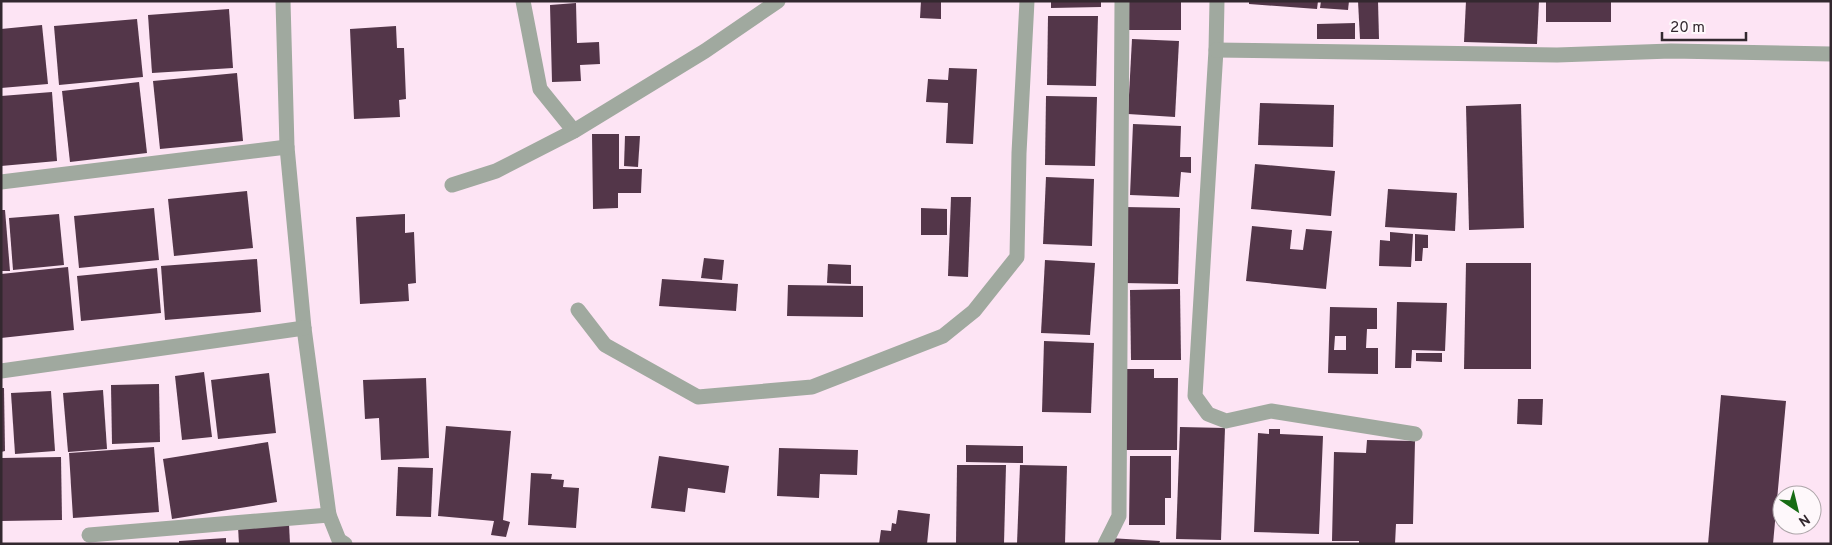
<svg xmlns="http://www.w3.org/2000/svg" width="1832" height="545" viewBox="0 0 1832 545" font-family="Overpass,sans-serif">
<rect width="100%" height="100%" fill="#fde4f4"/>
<g fill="#533649" fill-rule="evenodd">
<path d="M 921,1 L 941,1 L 941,19 L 920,18 Z"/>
<path d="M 1051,1 L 1101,1 L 1101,7 L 1051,8 Z"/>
<rect x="1129" y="1" width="52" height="29"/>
<path d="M 1249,1 L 1318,1 L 1317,9 L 1249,4 Z"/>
<path d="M 1321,1 L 1349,1 L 1348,10 L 1320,8 Z"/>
<path d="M 1358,1 L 1378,1 L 1379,39 L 1360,39 Z"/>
<path d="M 1466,1 L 1539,1 L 1537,44 L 1464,42 Z"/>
<rect x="1546" y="1" width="65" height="21"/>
<path d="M 576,3 L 577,43 L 599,42 L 600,64 L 580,65 L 581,81 L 552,82 L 550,5 Z"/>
<path d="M 229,9 L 233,68 L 152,73 L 148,15 Z"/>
<path d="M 1048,16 L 1098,16 L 1096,86 L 1047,85 Z"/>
<path d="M 137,19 L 143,77 L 59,85 L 54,26 Z"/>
<path d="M 1355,23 L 1355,39 L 1317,39 L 1317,24 Z"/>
<path d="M 42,25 L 48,84 L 1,88 L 1,29 Z"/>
<path d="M 396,26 L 397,48 L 404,48 L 406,99 L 399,100 L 400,117 L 354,119 L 350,29 Z"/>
<path d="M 1132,39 L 1179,41 L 1175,117 L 1128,114 Z"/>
<path d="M 949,68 L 977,69 L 973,144 L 946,143 L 948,103 L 926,102 L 928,79 L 948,80 Z"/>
<path d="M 237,73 L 243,141 L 160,149 L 153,81 Z"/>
<path d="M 139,82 L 147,153 L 70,162 L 62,91 Z"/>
<path d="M 52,92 L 57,161 L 1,166 L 1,96 Z"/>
<path d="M 1046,96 L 1097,97 L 1095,166 L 1045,165 Z"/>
<path d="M 1260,103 L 1334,105 L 1333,147 L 1258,145 Z"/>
<path d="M 1521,104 L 1524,228 L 1469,230 L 1466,106 Z"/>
<path d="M 1133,124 L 1181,126 L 1180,157 L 1191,157 L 1191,173 L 1181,172 L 1179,197 L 1130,195 Z"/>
<path d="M 592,134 L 619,134 L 619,169 L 642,169 L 641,193 L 618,193 L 618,208 L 593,209 Z"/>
<path d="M 625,136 L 640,136 L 638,167 L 624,166 Z"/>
<path d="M 1255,164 L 1335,171 L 1331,216 L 1251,209 Z"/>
<path d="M 1046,177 L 1094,179 L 1092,246 L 1043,244 Z"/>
<path d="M 1388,189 L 1457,193 L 1455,231 L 1385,227 Z"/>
<path d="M 247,191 L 253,248 L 174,256 L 168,199 Z"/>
<path d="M 951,197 L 971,197 L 968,277 L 948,276 Z"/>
<path d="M 1124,207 L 1180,208 L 1178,284 L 1122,283 Z"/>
<path d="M 154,208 L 159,260 L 79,268 L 74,216 Z"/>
<path d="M 921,208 L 947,209 L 947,235 L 921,235 Z"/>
<path d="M 1,210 L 5,210 L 10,271 L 1,271 Z"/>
<path d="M 59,214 L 64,265 L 13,270 L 9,218 Z"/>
<path d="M 405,214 L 405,233 L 414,232 L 416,283 L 408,284 L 409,301 L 360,304 L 356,217 Z"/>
<path d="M 1252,226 L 1292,230 L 1290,249 L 1303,250 L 1306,229 L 1332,231 L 1326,289 L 1246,281 Z"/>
<path d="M 1390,232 L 1413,234 L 1411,267 L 1379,266 L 1380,240 L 1390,241 Z"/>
<path d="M 1415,234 L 1428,235 L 1428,248 L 1423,248 L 1422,261 L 1415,261 Z"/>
<path d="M 704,258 L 724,260 L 722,280 L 701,278 Z"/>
<path d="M 257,259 L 261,312 L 165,320 L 161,266 Z"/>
<path d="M 1045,260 L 1095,263 L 1090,335 L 1041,333 Z"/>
<path d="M 1466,263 L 1531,263 L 1531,369 L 1464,369 Z"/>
<path d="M 828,264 L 851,265 L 851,284 L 827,283 Z"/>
<path d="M 68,267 L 74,330 L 1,338 L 1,274 Z"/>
<path d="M 157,268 L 161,313 L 81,321 L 77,276 Z"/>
<path d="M 662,279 L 738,284 L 736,311 L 659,306 Z"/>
<path d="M 788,285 L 863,286 L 863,317 L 787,316 Z"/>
<path d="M 1180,289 L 1181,360 L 1131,360 L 1130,290 Z"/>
<path d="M 1397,302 L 1447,303 L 1445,351 L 1412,350 L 1411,368 L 1395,368 Z"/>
<path d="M 1330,307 L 1377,308 L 1377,329 L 1367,329 L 1366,348 L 1378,348 L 1378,374 L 1328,373 ZM 1335,336 L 1346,336 L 1346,350 L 1334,350 Z"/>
<path d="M 1044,341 L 1094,343 L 1091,413 L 1042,412 Z"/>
<path d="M 1416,353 L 1442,353 L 1442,362 L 1416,361 Z"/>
<path d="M 1122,369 L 1154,369 L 1154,378 L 1178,378 L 1177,450 L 1120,450 Z"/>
<path d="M 204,372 L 212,437 L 182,440 L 175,376 Z"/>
<path d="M 269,373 L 276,433 L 218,439 L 211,380 Z"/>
<path d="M 426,378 L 429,458 L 381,460 L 379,418 L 365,419 L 363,380 Z"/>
<path d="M 159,384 L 160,442 L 112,444 L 111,385 Z"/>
<path d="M 1,388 L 4,388 L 5,451 L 1,452 Z"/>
<path d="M 103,390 L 107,449 L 68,452 L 63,393 Z"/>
<path d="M 51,391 L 55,451 L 15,454 L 11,393 Z"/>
<path d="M 1721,395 L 1786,401 L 1773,544 L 1708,544 Z"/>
<path d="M 1518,399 L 1543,399 L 1542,425 L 1517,424 Z"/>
<path d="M 446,426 L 511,431 L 503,520 L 510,522 L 506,537 L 491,535 L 494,521 L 438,516 Z"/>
<path d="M 1180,427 L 1225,428 L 1221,540 L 1176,539 Z"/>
<path d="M 1269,429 L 1280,429 L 1280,434 L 1323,436 L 1319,534 L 1254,532 L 1258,433 L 1269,434 Z"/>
<path d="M 1367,440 L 1415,441 L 1413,524 L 1396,524 L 1395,544 L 1359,544 L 1359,541 L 1332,541 L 1334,452 L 1366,453 Z"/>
<path d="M 268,442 L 277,502 L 172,519 L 163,459 Z"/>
<path d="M 966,445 L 1023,446 L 1023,463 L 966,462 Z"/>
<path d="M 154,447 L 159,512 L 73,518 L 69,453 Z"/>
<path d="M 779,448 L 858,450 L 857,475 L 820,474 L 819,498 L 777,496 Z"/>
<path d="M 659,456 L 729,466 L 725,493 L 688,488 L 685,512 L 651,508 Z"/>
<path d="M 1130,456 L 1171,456 L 1171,498 L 1165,498 L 1165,525 L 1129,525 Z"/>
<path d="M 61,457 L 62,520 L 1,521 L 1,458 Z"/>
<path d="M 957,465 L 1006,465 L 1004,544 L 956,544 Z"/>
<path d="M 1020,465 L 1067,466 L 1065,544 L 1017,544 Z"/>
<path d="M 398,467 L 433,468 L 431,517 L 396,516 Z"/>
<path d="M 531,473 L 552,474 L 551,479 L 564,480 L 563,487 L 579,488 L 576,528 L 528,525 Z"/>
<path d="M 898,510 L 930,514 L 927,544 L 879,544 L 881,530 L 891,531 L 892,523 L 896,524 Z"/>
<path d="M 289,524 L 290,544 L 239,544 L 238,527 Z"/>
<path d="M 226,538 L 226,544 L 179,544 L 179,541 Z"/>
<path d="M 1109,538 L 1160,541 L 1159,544 L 1108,544 Z"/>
</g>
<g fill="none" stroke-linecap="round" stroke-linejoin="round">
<g stroke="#a0a99f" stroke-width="15">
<path d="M 283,1 L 287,147 L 304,328 L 329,515 L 339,540 L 345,544"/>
<path d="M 523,1 L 540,89 L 574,131"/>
<path d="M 1217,1 L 1216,50 L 1195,396 L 1208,414 L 1226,421 L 1271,411 L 1415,434"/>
<path d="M 1216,50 L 1557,55 L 1671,51 L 1831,54"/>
<path d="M 1,182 L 287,147"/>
<path d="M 452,185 L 496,171 L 574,131 L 705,51 L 778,1"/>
<path d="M 578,310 L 605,345 L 698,397 L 812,387 L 943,336 L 974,311 L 1017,257 L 1019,153 L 1027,1"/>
<path d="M 1,371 L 304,328"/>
<path d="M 89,535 L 329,515"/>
<path d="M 1105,544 L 1119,516 L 1122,1"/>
</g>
</g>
<rect width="1832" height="545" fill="none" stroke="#33282f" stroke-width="5"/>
<g transform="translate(1797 510) rotate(145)"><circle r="24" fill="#fef8fb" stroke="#ada5a9"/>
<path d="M0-4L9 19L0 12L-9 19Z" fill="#176c14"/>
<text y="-8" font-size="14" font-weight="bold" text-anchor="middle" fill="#33282f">N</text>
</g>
<path d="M1662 32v8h84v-8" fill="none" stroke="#33282f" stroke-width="2.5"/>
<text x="1670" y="32" font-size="15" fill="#33282f" stroke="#fef8fb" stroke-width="4" paint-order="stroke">20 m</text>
</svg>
